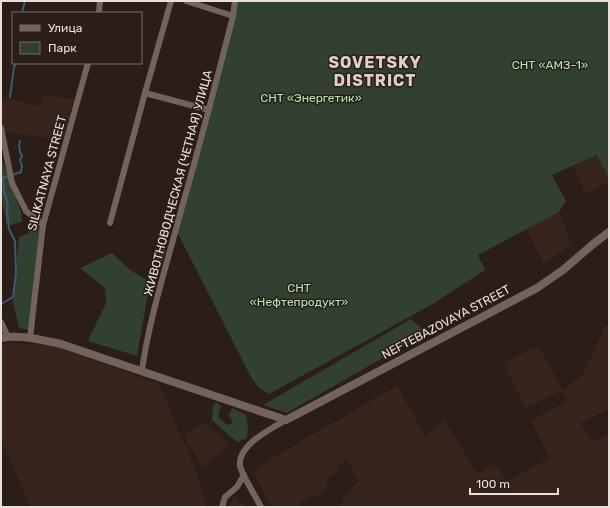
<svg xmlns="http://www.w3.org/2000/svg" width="610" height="508" viewBox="0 0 610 508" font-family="Rubik,sans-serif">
<rect width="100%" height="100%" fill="#2b1e18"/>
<g fill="#37241c">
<path d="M 43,95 L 74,99 L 63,140 L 5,132 L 1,120 L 1,97 L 40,106 Z"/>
<path d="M 598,155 L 609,179 L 609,182 L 585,194 L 573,166 Z"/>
<path d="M 559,212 L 572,244 L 544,264 L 526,229 Z"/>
<path d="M 606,324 L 609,328 L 609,408 L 580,423 L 593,442 L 609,435 L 609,507 L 340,507 L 345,495 L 351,492 L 355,484 L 359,481 L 347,460 L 336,466 L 339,471 L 329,477 L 326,488 L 322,491 L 324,493 L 318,496 L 310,497 L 301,502 L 298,507 L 272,507 L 253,471 L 276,456 L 339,419 L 397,386 L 426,437 L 444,419 L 477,474 L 495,464 L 507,481 L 550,459 L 531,421 L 567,401 L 562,391 L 525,408 L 504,363 L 539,346 L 563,391 L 583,374 Z"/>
<path d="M 6,343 L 51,345 L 159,384 L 197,474 L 206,507 L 31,507 L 1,440 L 1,345 Z"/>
<path d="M 205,423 L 230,444 L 202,468 L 191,447 L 189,447 L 185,435 Z"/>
<path d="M 234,495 L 246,507 L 229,507 Z"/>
</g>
<g fill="#314031">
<path d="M 237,1 L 609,1 L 609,179 L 597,155 L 552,175 L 566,201 L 559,212 L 478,255 L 485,270 L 431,305 L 269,394 L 259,388 L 251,377 L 175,228 Z"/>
<path d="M 1,156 L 21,212 L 22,222 L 7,226 L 1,194 Z"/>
<path d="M 32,220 L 40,228 L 29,330 L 19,328 L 13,301 L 19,237 L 29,233 Z"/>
<path d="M 159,248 L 166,250 L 162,262 L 156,260 Z"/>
<path d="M 112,253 L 130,270 L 150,282 L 137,356 L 88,341 L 106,303 L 105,288 L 80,268 Z"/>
<path d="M 411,319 L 426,333 L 287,413 L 263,405 Z"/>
<path d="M 216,403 L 221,406 L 218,417 L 227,425 L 233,423 L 229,415 L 232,408 L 246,415 L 248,429 L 247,438 L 238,442 L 232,438 L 212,420 L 213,406 Z"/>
</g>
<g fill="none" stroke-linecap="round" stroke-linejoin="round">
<g stroke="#3b5a72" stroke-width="2">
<path d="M 22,13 L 25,1"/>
<path d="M 10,97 L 14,67 L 16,63"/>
<path d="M 1,304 L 13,297 L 16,273 L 15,241 L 9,229 L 7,211 L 8,205 L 4,191 L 3,178 L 21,172 L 22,166 L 20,160 L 22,157 C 19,151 18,147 20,141"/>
</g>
<g stroke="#73635d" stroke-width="6">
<path d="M 186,1 L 233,16"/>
<path d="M 99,13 L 100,1"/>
<path d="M 145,93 L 209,110"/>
<path d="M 1,128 L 12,183 L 26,211 L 43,225"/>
<path d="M 110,223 L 145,93 L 171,1"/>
<path d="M 1,322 L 8,337"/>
<path d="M 30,338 L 43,225 L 88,63"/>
<path d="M 142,370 C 149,320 166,267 179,218 C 198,151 216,83 233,16 L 235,1"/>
<path d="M 222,507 L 225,497 L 237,487 L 244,475"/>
<path d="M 261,507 C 256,497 242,475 240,466 C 237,445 272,428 286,420"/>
</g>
<path stroke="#73635d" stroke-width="8" d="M 1,338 C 21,334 42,340 61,344 L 286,420 L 537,288 L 563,270 L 592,245 L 609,232"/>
</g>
<g text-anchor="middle" stroke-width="3" stroke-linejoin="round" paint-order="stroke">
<g font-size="12" fill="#b5e5b3" stroke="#2b1e18">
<text x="550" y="69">СНТ «АМЗ-1»</text>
<text x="311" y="102">СНТ «Энергетик»</text>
<text x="299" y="292">СНТ<tspan x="299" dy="14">«Нефтепродукт»</tspan></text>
</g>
<g font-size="12" fill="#e9e0dc" stroke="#2b1e18">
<text transform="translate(47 173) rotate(-75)" y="4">SILIKATNAYA STREET</text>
<text transform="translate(178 183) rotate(-75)" y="4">ЖИВОТНОВОДЧЕСКАЯ (ЧЕТНАЯ) УЛИЦА</text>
<text transform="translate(446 322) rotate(-28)" y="4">NEFTEBAZOVAYA STREET</text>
</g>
<g font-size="16" font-weight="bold" letter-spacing="1" fill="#e1cec7" stroke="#2b1e18">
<text x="375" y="68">SOVETSKY<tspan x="375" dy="18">DISTRICT</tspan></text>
</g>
</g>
<rect width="610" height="508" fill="none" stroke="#e9e0dc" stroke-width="4"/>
<rect x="12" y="12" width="130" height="52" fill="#2b1e18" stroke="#776c66"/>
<rect x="20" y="25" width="20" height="6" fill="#73635d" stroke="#776c66"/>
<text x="48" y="32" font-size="12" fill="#e9e0dc">Улица</text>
<rect x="20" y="42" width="20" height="12" fill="#314031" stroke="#776c66"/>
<text x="48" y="52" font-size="12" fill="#e9e0dc">Парк</text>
<path d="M470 488v6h88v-6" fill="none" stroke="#e9e0dc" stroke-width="2"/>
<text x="476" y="488" font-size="12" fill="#e9e0dc" stroke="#2b1e18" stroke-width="3" paint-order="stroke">100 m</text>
</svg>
